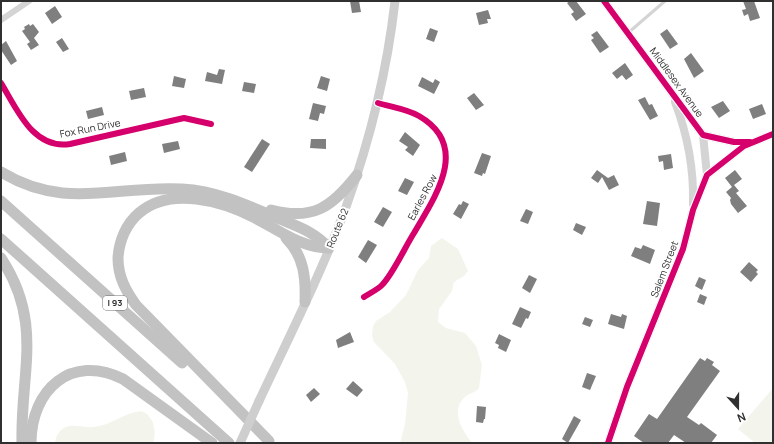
<svg xmlns="http://www.w3.org/2000/svg" width="774" height="444" viewBox="0 0 774 444" font-family="Manrope,sans-serif">
<rect width="100%" height="100%" fill="#fff"/>
<g fill="#f3f5ed">
<path d="M 442,238 L 458,249 L 468,271 L 464,276 L 454,282 L 452,291 L 439,309 L 438,322 L 446,328 L 465,333 L 476,346 L 482,365 L 479,388 C 475,393 469,393 465,397 C 450,410 462,431 472,443 L 400,443 L 405,424 L 408,393 L 405,382 L 395,364 L 374,342 L 372,336 L 373,326 L 376,321 L 390,312 L 406,295 L 418,270 L 429,258 L 431,246 Z"/>
<path d="M 773,388 L 773,443 L 755,443 L 738,429 Z"/>
<path d="M 141,411 C 154,415 157,432 153,443 L 55,443 C 56,436 58,432 64,428 C 72,423 85,428 94,427 C 112,425 123,413 141,411 Z"/>
</g>
<g fill="#7f7f7f">
<path d="M 350,1 L 359,1 L 361,12 L 352,13 Z"/>
<path d="M 570,1 L 576,1 L 586,14 L 576,21 L 571,14 L 574,12 L 567,3 Z"/>
<path d="M 743,1 L 754,1 L 760,18 L 750,21 L 748,14 L 744,16 L 742,10 L 746,9 Z"/>
<path d="M 55,6 L 62,17 L 52,24 L 45,13 Z"/>
<path d="M 488,10 L 491,19 L 487,19 L 488,23 L 479,25 L 476,13 Z"/>
<path d="M 29,24 L 30,26 L 33,24 L 39,32 L 34,38 L 39,45 L 31,50 L 27,44 L 30,42 L 22,31 L 25,29 L 24,27 Z"/>
<path d="M 430,28 L 438,31 L 434,42 L 426,39 Z"/>
<path d="M 667,29 L 678,44 L 670,49 L 660,34 Z"/>
<path d="M 597,31 L 609,47 L 600,53 L 591,40 L 594,38 L 591,35 Z"/>
<path d="M 62,38 L 69,49 L 63,52 L 56,42 Z"/>
<path d="M 6,41 L 17,61 L 11,65 L 1,50 L 1,45 Z"/>
<path d="M 691,53 L 704,71 L 694,78 L 684,59 Z"/>
<path d="M 625,63 L 633,75 L 626,80 L 622,75 L 617,79 L 612,73 Z"/>
<path d="M 219,69 L 225,70 L 222,84 L 205,81 L 207,72 L 217,75 Z"/>
<path d="M 174,76 L 186,79 L 184,88 L 172,86 Z"/>
<path d="M 321,76 L 330,79 L 327,91 L 317,88 Z"/>
<path d="M 422,77 L 433,83 L 435,79 L 440,82 L 434,94 L 418,86 Z"/>
<path d="M 244,82 L 256,84 L 254,93 L 242,91 Z"/>
<path d="M 144,88 L 146,97 L 131,100 L 129,91 Z"/>
<path d="M 474,93 L 484,105 L 476,110 L 467,98 Z"/>
<path d="M 645,97 L 649,105 L 652,104 L 658,116 L 650,120 L 638,100 Z"/>
<path d="M 723,101 L 730,111 L 719,118 L 711,107 Z"/>
<path d="M 313,103 L 326,106 L 324,114 L 320,113 L 318,121 L 309,119 Z"/>
<path d="M 762,104 L 766,114 L 753,119 L 749,109 Z"/>
<path d="M 102,107 L 104,115 L 88,119 L 86,111 Z"/>
<path d="M 405,132 L 420,145 L 413,156 L 405,150 L 408,147 L 399,141 Z"/>
<path d="M 262,139 L 270,144 L 252,172 L 244,167 Z"/>
<path d="M 311,139 L 326,139 L 326,149 L 310,148 Z"/>
<path d="M 178,141 L 180,149 L 164,153 L 162,144 Z"/>
<path d="M 125,152 L 127,161 L 111,165 L 109,156 Z"/>
<path d="M 482,153 L 491,156 L 485,174 L 483,173 L 482,176 L 474,173 Z"/>
<path d="M 671,154 L 673,168 L 664,170 L 663,161 L 659,162 L 658,156 Z"/>
<path d="M 597,170 L 608,178 L 614,175 L 619,185 L 609,190 L 602,177 L 598,183 L 591,178 Z"/>
<path d="M 735,170 L 742,179 L 734,185 L 739,191 L 736,193 L 747,206 L 738,213 L 731,204 L 730,200 L 731,198 L 726,192 L 732,187 L 725,178 Z"/>
<path d="M 405,178 L 414,182 L 407,195 L 398,191 Z"/>
<path d="M 463,201 L 469,204 L 461,219 L 453,214 L 459,204 L 461,205 Z"/>
<path d="M 647,201 L 660,203 L 657,226 L 643,224 Z"/>
<path d="M 383,207 L 392,212 L 383,227 L 374,222 Z"/>
<path d="M 526,209 L 533,212 L 528,224 L 520,221 Z"/>
<path d="M 576,223 L 586,227 L 582,235 L 573,230 Z"/>
<path d="M 368,240 L 377,245 L 366,263 L 358,257 Z"/>
<path d="M 643,245 L 655,250 L 650,264 L 631,256 L 635,247 L 641,249 Z"/>
<path d="M 749,262 L 758,270 L 756,272 L 758,274 L 751,282 L 740,272 Z"/>
<path d="M 529,275 L 537,279 L 530,293 L 522,288 Z"/>
<path d="M 699,277 L 706,280 L 702,290 L 695,286 Z"/>
<path d="M 700,294 L 707,297 L 704,305 L 697,302 Z"/>
<path d="M 520,307 L 531,312 L 528,319 L 526,318 L 521,328 L 512,324 Z"/>
<path d="M 611,314 L 621,317 L 622,314 L 627,316 L 624,329 L 608,324 Z"/>
<path d="M 585,317 L 593,320 L 590,327 L 582,324 Z"/>
<path d="M 350,332 L 354,342 L 338,348 L 336,340 Z"/>
<path d="M 499,334 L 511,340 L 506,352 L 498,348 L 499,345 L 495,343 Z"/>
<path d="M 700,358 L 705,361 L 707,358 L 714,362 L 712,365 L 720,371 L 687,417 L 699,425 L 701,423 L 717,435 L 711,443 L 686,443 L 674,435 L 668,443 L 644,443 L 634,436 L 649,414 L 657,419 Z"/>
<path d="M 587,373 L 596,376 L 590,390 L 582,387 Z"/>
<path d="M 353,381 L 363,390 L 357,397 L 346,389 Z"/>
<path d="M 314,388 L 320,394 L 311,402 L 306,395 Z"/>
<path d="M 477,406 L 486,407 L 485,419 L 484,419 L 483,423 L 476,422 Z"/>
<path d="M 574,416 L 581,420 L 568,443 L 562,439 Z"/>
</g>
<g fill="none" stroke-linecap="round" stroke-linejoin="round">
<path stroke="#d4d4d4" stroke-width="3" d="M 628,33 L 665,1"/>
<g stroke="#d4d4d4" stroke-width="6">
<path d="M 1,20 L 29,1"/>
<path d="M 1,83 C 17,109 33,150 70,144 L 184,118 L 211,124"/>
<path d="M 364,297 C 370,293 377,290 382,285 C 393,274 405,247 414,233 C 435,197 471,146 419,116 C 407,109 391,107 378,103"/>
</g>
<g stroke="#d4d4d4" stroke-width="8">
<path d="M 604,1 L 703,135 L 734,142 L 749,142"/>
<path d="M 675,102 C 688,136 694,168 693,204"/>
<path d="M 703,135 L 707,175"/>
<path d="M 608,443 L 627,387 L 683,249 L 693,210 L 707,175 L 744,146 L 773,134"/>
</g>
<path stroke="#cecece" stroke-width="9" d="M 259,401 C 289,337 321,274 346,207 C 370,140 387,72 395,1"/>
<g stroke="#c2c2c2" stroke-width="11">
<path d="M 1,172 C 65,211 115,185 182,189 C 216,191 245,204 275,217 C 296,226 314,231 329,248"/>
<path d="M 1,201 L 182,363"/>
<path d="M 271,210 C 313,221 332,207 357,175"/>
<path d="M 286,238 C 304,256 306,278 305,302"/>
<path d="M 1,239 L 229,443"/>
<path d="M 1,258 C 44,323 20,373 22,443"/>
<path d="M 269,441 L 136,305 C 126,291 118,277 118,258 C 119,241 126,224 139,213 C 170,186 223,201 255,218 C 279,230 301,248 329,248"/>
<path d="M 31,443 C 31,390 71,353 123,379 L 212,443"/>
</g>
<path stroke="#cecece" stroke-width="9" d="M 240,443 L 259,401"/>
<g stroke="#fff" stroke-width="8">
<g id="cycleway">
<path d="M 604,1 L 703,135 L 734,142 L 750,142"/>
<path d="M 1,83 C 17,109 33,150 70,144 L 184,118 L 211,124"/>
<path d="M 364,297 C 370,293 377,290 382,285 C 393,274 405,247 414,233 C 435,197 471,146 419,116 C 407,109 391,107 378,103"/>
<path d="M 608,443 L 627,387 L 683,249 L 693,210 L 707,175 L 744,146 L 773,134"/>
</g>
</g>
<use href="#cycleway" stroke="#d6006c" stroke-width="6"/>
</g>
<g text-anchor="middle" stroke-width="4" stroke-linejoin="round" paint-order="stroke">
<rect fill="#fff" stroke="#6e6e6e" stroke-width="1" x="103" y="296" width="24" height="14" rx="3"/>
<g font-size="9" font-weight="bold" fill="#303030">
<text x="115" y="306">I 93</text>
</g>
<g font-size="10" fill="#303030" stroke="#fff">
<text transform="translate(677 82) rotate(54)" y="4">Middlesex Avenue</text>
<text transform="translate(90 128) rotate(-11)" y="4">Fox Run Drive</text>
<text transform="translate(422 197) rotate(-62)" y="4">Earles Row</text>
<text transform="translate(337 228) rotate(-68)" y="4">Route 62</text>
<text transform="translate(664 269) rotate(-69)" y="4">Salem Street</text>
</g>
</g>
<rect width="774" height="444" fill="none" stroke="#303030" stroke-width="4"/>
<g transform="translate(738 408) rotate(159)" stroke="#ffffff" stroke-width="3" paint-order="stroke">
<path d="M0-3L7 15L0 10L-7 15Z" fill="#303030"/>
<text y="-6" font-size="11" font-weight="bold" text-anchor="middle" fill="#303030">N</text>
</g>
</svg>
